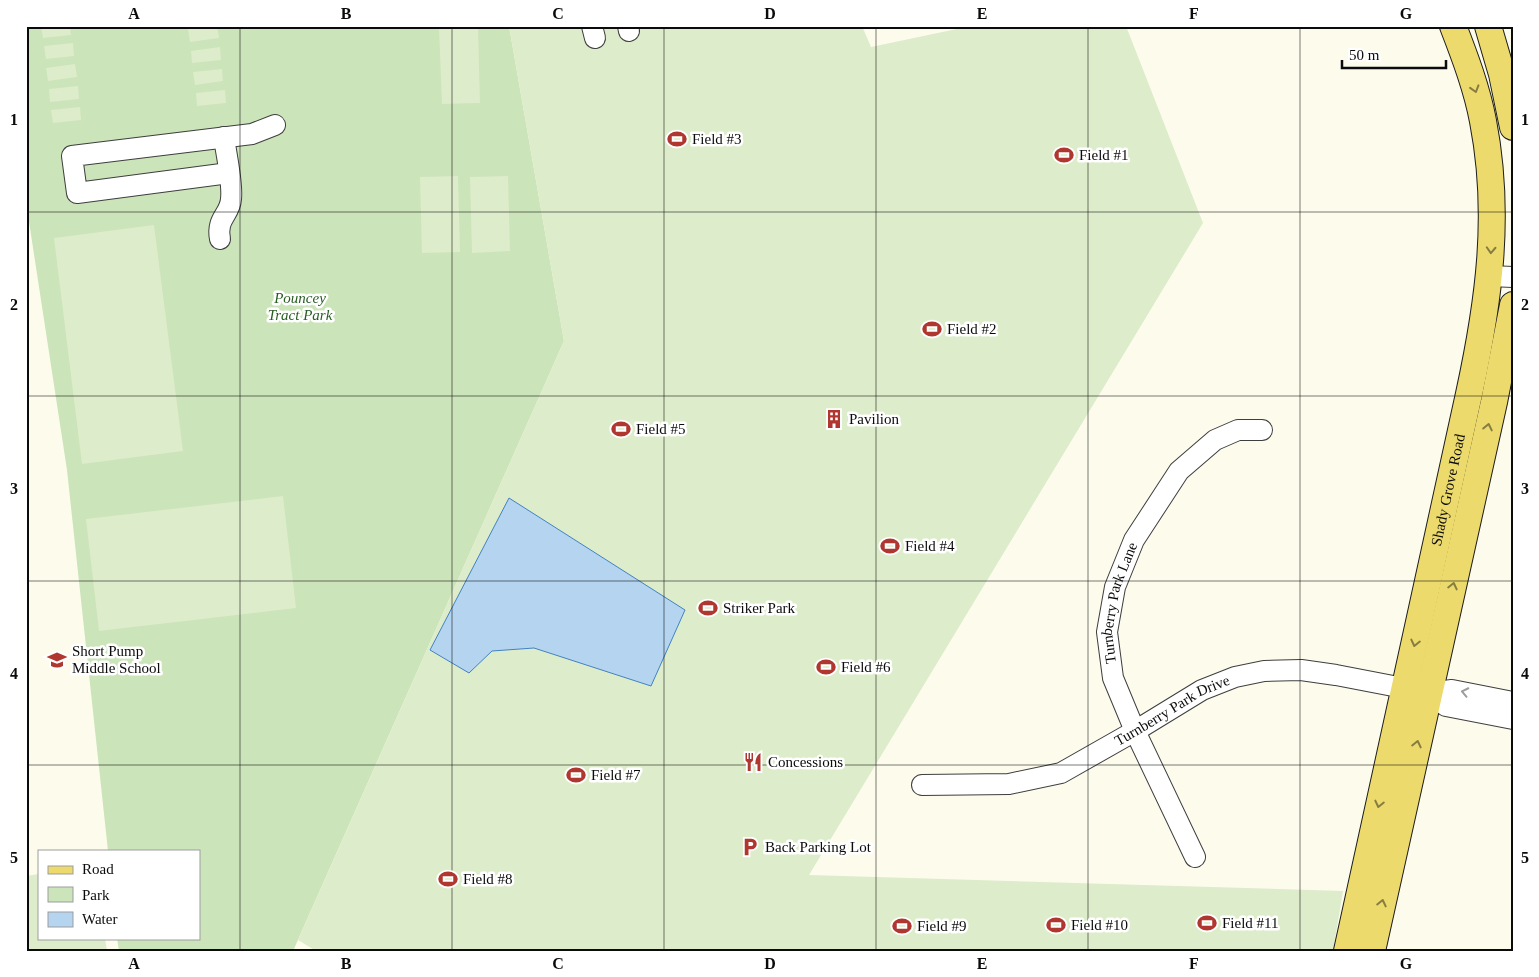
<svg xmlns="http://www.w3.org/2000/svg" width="1539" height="977" viewBox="0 0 1539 977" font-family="'Times New Roman',serif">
<rect width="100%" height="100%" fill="#fdfcec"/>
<path fill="#cbe4b9" d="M 26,26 L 509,26 L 564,341 L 293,951 L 119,951 L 117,938 L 199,938 L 199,851 L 108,851 L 67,470 L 26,202 Z"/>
<g fill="#ddecca">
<path d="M 41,26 L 70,26 L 71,35 L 43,38 Z"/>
<path d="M 210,26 L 217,26 L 219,38 L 190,42 L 188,29 Z"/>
<path d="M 509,26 L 862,26 L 871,47 L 971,26 L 1126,26 L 1203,223 L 809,875 L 1343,891 L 1333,951 L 316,951 L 298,940 L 564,341 Z"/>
<path d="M 478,27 L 480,103 L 442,104 L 439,28 Z"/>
<path d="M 73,43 L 74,56 L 46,59 L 44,46 Z"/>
<path d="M 220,47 L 221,60 L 192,63 L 191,51 Z"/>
<path d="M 75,64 L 77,77 L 48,81 L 46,68 Z"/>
<path d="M 222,69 L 223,81 L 195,85 L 193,72 Z"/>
<path d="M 78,86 L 79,99 L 50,102 L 49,89 Z"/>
<path d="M 225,90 L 226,103 L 197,106 L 196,93 Z"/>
<path d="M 80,107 L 81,120 L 53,123 L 51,110 Z"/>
<path d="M 458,176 L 460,252 L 422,253 L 420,177 Z"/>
<path d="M 508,176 L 510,251 L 472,253 L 470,177 Z"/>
<path d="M 154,225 L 183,451 L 82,464 L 54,238 Z"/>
<path d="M 283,496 L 296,608 L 99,631 L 86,519 Z"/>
<path d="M 39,874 L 39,938 L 105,938 L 107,951 L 26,951 L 26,876 Z"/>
</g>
<path fill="#b5d4f0" stroke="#4282c1" d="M 509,498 L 685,610 L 651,686 L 534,648 L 492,651 L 469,673 L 430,650 Z"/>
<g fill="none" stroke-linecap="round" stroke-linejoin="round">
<g stroke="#3e3e3e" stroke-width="22">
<g id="minor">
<path d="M 592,26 L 595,38"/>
<path d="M 628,26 L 629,31"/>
<path d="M 229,173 L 77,193 L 72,156 L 252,134 L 275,125"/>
<path d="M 220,239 C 216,218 230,215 231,199 C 233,183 226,154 224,137"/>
<path d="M 1490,276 L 1513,277"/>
<path d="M 1513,702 L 1452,690 L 1429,693 L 1446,706 L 1513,719"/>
<path id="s1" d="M 922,785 L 1009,784 L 1061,773 L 1135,731 L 1202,690 L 1235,677 L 1264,671 L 1301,670 L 1336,675 L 1419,691"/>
<path id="s2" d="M 1195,857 L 1135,731 L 1113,678 L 1107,632 L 1115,587 L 1134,540 L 1179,471 L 1215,440 L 1238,430 L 1262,430"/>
</g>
</g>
<g stroke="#1c1c1c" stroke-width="28">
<g id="major">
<path d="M 1488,26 L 1502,74 L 1513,127"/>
<path id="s3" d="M 1347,951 L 1469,394 C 1489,302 1501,214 1483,121 C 1477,89 1465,57 1453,26"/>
<path d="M 1372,951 L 1494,402 L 1513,305"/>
</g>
</g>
<use href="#minor" stroke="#fff" stroke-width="20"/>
<use href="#major" stroke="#ecda6c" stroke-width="26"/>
</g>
<defs><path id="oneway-chevron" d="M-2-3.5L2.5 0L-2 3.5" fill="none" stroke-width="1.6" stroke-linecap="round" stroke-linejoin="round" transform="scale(1.25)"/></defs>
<g stroke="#877d40">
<use href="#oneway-chevron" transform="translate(1475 89) rotate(73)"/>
<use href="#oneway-chevron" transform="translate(1491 250) rotate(93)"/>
<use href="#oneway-chevron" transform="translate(1488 427) rotate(-78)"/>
<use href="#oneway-chevron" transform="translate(1453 586) rotate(-77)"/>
<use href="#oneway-chevron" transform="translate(1415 643) rotate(103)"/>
<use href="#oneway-chevron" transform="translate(1417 744) rotate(-77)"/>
<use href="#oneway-chevron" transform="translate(1379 804) rotate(103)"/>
<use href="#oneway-chevron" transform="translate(1382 903) rotate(-77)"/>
</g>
<use stroke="#9d9d9d" href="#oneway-chevron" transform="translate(1465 692) rotate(-168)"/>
<path fill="none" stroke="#0b0b0b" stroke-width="1" stroke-opacity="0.55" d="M 240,26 L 240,951M 452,26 L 452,951M 664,26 L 664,951M 876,26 L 876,951M 1088,26 L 1088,951M 1300,26 L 1300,951M 26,212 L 1513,212M 26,396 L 1513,396M 26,581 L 1513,581M 26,765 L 1513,765"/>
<defs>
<g id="stadium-bare" transform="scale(1.5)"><path d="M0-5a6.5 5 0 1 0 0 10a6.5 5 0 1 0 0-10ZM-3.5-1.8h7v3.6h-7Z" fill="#af3730" stroke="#fff" stroke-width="2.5" paint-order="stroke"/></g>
<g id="building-bare" transform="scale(1.5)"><path d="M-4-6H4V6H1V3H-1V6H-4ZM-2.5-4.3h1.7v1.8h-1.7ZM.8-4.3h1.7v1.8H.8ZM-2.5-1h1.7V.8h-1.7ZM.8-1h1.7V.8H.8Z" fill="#af3730" stroke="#fff" stroke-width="2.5" paint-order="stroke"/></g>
<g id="school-bare" transform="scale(1.5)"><path d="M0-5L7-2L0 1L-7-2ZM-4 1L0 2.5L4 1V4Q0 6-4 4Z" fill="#af3730" stroke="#fff" stroke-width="2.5" paint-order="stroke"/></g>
<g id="restaurant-bare" transform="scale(1.5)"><path d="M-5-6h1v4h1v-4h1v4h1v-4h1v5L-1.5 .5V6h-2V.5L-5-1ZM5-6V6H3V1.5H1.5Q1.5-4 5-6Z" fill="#af3730" stroke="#fff" stroke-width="2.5" paint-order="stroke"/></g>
<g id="parking-bare" transform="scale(1.5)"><path d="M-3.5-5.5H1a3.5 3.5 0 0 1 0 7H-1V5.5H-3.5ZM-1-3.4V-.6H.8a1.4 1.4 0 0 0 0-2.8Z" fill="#af3730" stroke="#fff" stroke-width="2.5" paint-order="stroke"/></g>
</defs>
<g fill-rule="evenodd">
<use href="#stadium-bare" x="677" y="139"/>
<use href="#stadium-bare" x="1064" y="155"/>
<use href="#stadium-bare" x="932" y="329"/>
<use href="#building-bare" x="834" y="419"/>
<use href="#stadium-bare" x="621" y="429"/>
<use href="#stadium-bare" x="890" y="546"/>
<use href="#stadium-bare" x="708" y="608"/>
<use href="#school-bare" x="57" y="660"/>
<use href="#stadium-bare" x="826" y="667"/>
<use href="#restaurant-bare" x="753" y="762"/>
<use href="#stadium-bare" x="576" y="775"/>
<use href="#parking-bare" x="750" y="847"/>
<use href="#stadium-bare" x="448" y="879"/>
<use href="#stadium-bare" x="1207" y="923"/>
<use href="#stadium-bare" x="1056" y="925"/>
<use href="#stadium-bare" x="902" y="926"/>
</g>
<g text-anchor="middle" stroke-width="5" stroke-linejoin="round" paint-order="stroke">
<g font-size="15" fill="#0b0b0b" stroke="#fff" text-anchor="start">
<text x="692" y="144">Field #3</text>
<text x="1079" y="160">Field #1</text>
<text x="947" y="334">Field #2</text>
<text x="849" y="424">Pavilion</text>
<text x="636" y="434">Field #5</text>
<text x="905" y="551">Field #4</text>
<text x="723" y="613">Striker Park</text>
<text x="72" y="656">Short Pump<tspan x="72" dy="17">Middle School</tspan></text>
<text x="841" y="672">Field #6</text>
<text x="768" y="767">Concessions</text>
<text x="591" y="780">Field #7</text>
<text x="765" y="852">Back Parking Lot</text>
<text x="463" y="884">Field #8</text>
<text x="1222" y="928">Field #11</text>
<text x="1071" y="930">Field #10</text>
<text x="917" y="931">Field #9</text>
</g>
<g font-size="15" font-style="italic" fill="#285d22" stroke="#fff">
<text x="300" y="303">Pouncey<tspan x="300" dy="17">Tract Park</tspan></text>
</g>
<g font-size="15" fill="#0b0b0b" stroke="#fff">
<text dy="5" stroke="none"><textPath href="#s3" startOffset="472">Shady Grove Road</textPath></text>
<text dy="5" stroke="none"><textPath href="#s2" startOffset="274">Turnberry Park Lane</textPath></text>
<text dy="5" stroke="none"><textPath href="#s1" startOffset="268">Turnberry Park Drive</textPath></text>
</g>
</g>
<rect width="1539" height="977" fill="none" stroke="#ffffff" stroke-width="55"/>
<rect x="38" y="850" width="162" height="90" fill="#ffffff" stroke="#9d9d9d"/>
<rect x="48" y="866" width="25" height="8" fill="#ecda6c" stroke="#9d9d9d"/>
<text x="82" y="874" font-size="15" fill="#0b0b0b">Road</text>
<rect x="48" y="887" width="25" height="15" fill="#cbe4b9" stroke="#9d9d9d"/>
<text x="82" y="900" font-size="15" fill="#0b0b0b">Park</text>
<rect x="48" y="912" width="25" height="15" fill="#b5d4f0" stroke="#9d9d9d"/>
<text x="82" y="924" font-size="15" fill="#0b0b0b">Water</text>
<path d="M1342 60v8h104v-8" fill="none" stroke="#0b0b0b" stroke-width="2.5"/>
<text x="1349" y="60" font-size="15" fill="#0b0b0b" stroke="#ffffff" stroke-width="4" paint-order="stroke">50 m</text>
<rect x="28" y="28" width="1484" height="922" fill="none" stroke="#0b0b0b" stroke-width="2"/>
<g font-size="16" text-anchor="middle" font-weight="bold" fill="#0b0b0b">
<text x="134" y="19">A</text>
<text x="346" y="19">B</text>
<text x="558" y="19">C</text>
<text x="770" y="19">D</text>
<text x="982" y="19">E</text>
<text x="1194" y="19">F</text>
<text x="1406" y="19">G</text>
<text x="14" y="125">1</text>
<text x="1525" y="125">1</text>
<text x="14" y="310">2</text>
<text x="1525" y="310">2</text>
<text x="14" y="494">3</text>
<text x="1525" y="494">3</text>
<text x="14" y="679">4</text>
<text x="1525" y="679">4</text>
<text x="14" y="863">5</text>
<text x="1525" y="863">5</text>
<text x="134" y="969">A</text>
<text x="346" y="969">B</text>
<text x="558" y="969">C</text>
<text x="770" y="969">D</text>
<text x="982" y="969">E</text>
<text x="1194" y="969">F</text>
<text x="1406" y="969">G</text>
</g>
</svg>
